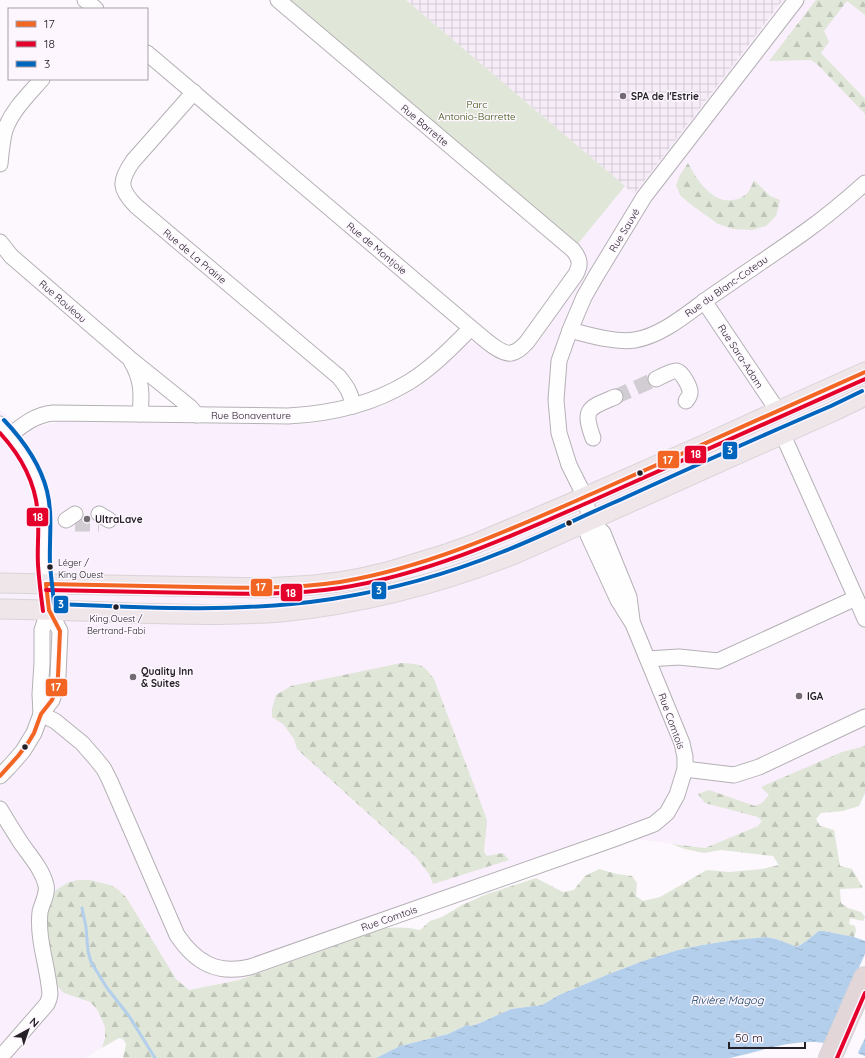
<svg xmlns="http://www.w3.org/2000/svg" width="865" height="1058" viewBox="0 0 865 1058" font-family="Quicksand,sans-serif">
<defs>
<pattern id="industrial-grid" width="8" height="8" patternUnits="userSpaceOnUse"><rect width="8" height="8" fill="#f6ecf8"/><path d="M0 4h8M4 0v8" fill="none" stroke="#d3cad4"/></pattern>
<pattern id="forest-firs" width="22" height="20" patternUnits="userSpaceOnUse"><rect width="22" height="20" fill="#e0e6d8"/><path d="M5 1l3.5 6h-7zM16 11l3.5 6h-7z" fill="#c0c5b9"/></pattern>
<pattern id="water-ripples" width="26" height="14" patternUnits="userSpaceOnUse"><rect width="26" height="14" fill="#b4cfeb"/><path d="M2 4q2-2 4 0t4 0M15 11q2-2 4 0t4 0" fill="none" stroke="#9bb1c9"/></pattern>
</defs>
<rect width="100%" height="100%" fill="#fcf8fd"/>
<path fill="#faeffc" d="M 783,0 L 847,0 L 865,15 L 865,782 L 705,848 L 636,839 L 239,980 L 189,990 L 119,1037 L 85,1058 L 0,1058 L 0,410 L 27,435 L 32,428 L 57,422 L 172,423 L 280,425 L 307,424 L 333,420 L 354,415 L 381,406 L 402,397 L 421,384 L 435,374 L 456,353 L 469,343 L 474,342 L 480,344 L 491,354 L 503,361 L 510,361 L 523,358 L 528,353 L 575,290 L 587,270 L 587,260 L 584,252 L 577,245 L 625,186 L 634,193 Z"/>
<path fill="url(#industrial-grid)" d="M 406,0 L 783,0 L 634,194 Z"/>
<g fill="url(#forest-firs)">
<path d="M 816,0 L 865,0 L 865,15 L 847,1 L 824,31 L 829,42 L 821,53 L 865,99 L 865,114 L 817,64 L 811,60 L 769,61 Z"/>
<path d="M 688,163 C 696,179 713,204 733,200 C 740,199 745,196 749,191 C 751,187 753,183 754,180 L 770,196 L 780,200 L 776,216 L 766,226 L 752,230 L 733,229 L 718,224 L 689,203 L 680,195 L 676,185 L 680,175 Z"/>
<path d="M 401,663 C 419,664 423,663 434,679 L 487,820 L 484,852 L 487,856 L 503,853 L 509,860 L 433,884 L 429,874 L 416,857 L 297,749 L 294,739 L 283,724 L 272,717 L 272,709 L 276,695 L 291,686 Z"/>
<path d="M 865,746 L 865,793 L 859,806 L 843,811 L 821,813 L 816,819 L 820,826 L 834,830 L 840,866 L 852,869 L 863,888 L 840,889 L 841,903 L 848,908 L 861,912 L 865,917 L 863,921 L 850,918 L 849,924 L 855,926 L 856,931 L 854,937 L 824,931 L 819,931 L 805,942 L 796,947 L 776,939 L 766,937 L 734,940 L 702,945 L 678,950 L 643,961 L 609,974 L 559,995 L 542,1005 L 511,1009 L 480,1023 L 471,1026 L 467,1025 L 448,1034 L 400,1046 L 376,1058 L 123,1058 L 126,1044 L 123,1039 L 119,1038 L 102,1048 L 105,1038 L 105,1027 L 97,1009 L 90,1002 L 64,993 L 56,985 L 46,930 L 46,915 L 50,902 L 56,890 L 67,883 L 78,880 L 90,880 L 110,885 L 116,888 L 126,897 L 176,979 L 189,990 L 239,980 L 385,928 C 397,927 408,927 420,930 L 430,921 L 442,917 L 462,905 L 487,894 L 536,878 L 563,892 L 574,890 L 585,876 L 599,869 L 617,874 L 632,876 L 637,883 L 636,896 L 643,901 L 660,897 L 707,870 L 729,872 L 762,869 L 779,865 L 773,856 L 721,850 L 704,853 L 685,849 L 671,844 L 705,848 L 758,826 L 762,821 L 758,817 L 705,803 L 698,794 L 709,790 L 755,806 L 762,803 L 769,795 L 761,787 L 842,752 Z"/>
</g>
<path fill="#e0e6d8" d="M 288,0 L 406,0 L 625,186 L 577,245 Z"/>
<path fill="url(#water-ripples)" d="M 819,931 L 824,931 L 854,937 L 865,941 L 865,1056 C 854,1052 842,1046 830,1044 C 796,1037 763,1051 730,1058 L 376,1058 L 400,1046 L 448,1034 L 467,1025 L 471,1026 L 480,1023 L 511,1009 L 542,1005 L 559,995 L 609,974 L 643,961 L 678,950 L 702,945 L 734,940 L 766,937 L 776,939 L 797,947 L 805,942 Z"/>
<path fill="#fcf8fd" d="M 865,954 L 865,1038 L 857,1055 L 831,1046 L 824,1045 Z"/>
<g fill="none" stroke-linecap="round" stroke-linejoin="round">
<path stroke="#b4cfeb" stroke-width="3" d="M 82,908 L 86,927 L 88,951 L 91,962 L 107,988 L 129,1016 L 155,1058"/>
<g stroke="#d1cdd2" stroke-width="15" stroke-dasharray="15 8" stroke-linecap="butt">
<path d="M 615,397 L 656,379"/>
<path d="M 75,524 L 99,524"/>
</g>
<g stroke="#b4b0b5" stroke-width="17">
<g id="minor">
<path d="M 85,0 L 96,9"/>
<path d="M 147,53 L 471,328 C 480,335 500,355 511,353 C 518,352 522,347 527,342 L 576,274 C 581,264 580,259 573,250 L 278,0"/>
<path d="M 194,92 L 133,161 C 119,181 119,189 136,206 L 339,377 C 347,387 351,393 353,406"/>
<path d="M 0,164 C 1,153 2,141 5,130 C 12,110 29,94 42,79"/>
<path d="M 0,242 L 11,256 L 128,357 L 190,407 L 197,415"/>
<path d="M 704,301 L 778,411"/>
<path d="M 570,330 C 589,335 615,343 635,340 C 665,335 692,309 716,293 C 746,272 777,252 806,231 C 827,216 846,200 865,183"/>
<path d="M 131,361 C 142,379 142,394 140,414"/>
<path d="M 656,379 C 660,377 673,370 677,371 C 682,372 691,388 690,393 C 690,396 688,398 686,401"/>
<path d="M 0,424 L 10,435 L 28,460 L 35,475 L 40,489 L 44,516 L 44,565 L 49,610 L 60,631 L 58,676 L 56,688 L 52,700 L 41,714 L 34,733 L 23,751 L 9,767 L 0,776"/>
<path d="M 10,435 C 24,424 35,415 53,413 L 288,416 C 330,414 373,404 409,382 C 432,368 452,347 471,328"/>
<path d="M 593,438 C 582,408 589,408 615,397"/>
<path d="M 99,514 L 109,520"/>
<path d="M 66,520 L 75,514"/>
<path d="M 590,520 L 603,533 L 629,597 L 632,620"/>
<path d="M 856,598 L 865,619"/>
<path d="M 648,659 L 679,657 L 718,661 L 856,598 L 782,433"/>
<path d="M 41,714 L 55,721 L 82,743 L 96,759 L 104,769 L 110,781 L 177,935 C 195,962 217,975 250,967 L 614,839 L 654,824 L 667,813 L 677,795 L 685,769 L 685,757 L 682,743 L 633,624 L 618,600 L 588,535 L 590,520 L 585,497 L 569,465 L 559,433 L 556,400 L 559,361 L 570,330 L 584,297 L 596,276 L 644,197 L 796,0"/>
<path d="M 41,714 L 40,694 L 42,663 L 42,630 L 49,610"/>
<path d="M 685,769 L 734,775 L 759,767 L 865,717"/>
<path d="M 0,809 C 7,821 14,832 21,843 C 30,856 42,869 46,885 C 48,894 42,903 40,912 C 37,940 48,966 50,994 L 49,999 L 47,1004 L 0,1058"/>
</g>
</g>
<g stroke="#d7d4d7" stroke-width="21">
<g id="major">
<path d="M 0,583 L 264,588 L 315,585 L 338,582 L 361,578 L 387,572 L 449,553 L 477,543 L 569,504 L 710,442 L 778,411 L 865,372"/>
<path d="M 0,609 C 44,610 89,611 133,613 C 182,614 231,616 281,612 C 362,604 442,583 517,553 L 834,411 L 865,396"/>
</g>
</g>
<g stroke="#d7d4d7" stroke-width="24">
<path id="highway" d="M 830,1058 L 865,978"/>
</g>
<use href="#minor" stroke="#fffeff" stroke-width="15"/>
<use href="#major" stroke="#eee6e9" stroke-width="19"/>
<use href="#highway" stroke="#e2d6d9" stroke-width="22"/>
<g stroke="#fdf6ff" stroke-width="7">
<g id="bus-1">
<path d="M 46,584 C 96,585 147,586 197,587 C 245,588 293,589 340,582 C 430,567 514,528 596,492 C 686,452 776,412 865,372"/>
<path d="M 0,776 L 18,756 L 28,743 L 34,733 L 41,714 L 52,700 L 56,688 L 58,676 L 60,631 L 49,610 L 46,584"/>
</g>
</g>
<g stroke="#fdf6ff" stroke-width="7">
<g id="bus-2">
<path d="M 0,433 C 22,457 37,485 38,518 C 39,534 37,549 38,565 C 39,580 41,596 43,611"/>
<path d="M 46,590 C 96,591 147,592 197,593 C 245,594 293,595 340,588 C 430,574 514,535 596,499 C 686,459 776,419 865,379"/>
<path d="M 837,1058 L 865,993"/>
</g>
</g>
<g stroke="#fdf6ff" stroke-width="7">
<path id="bus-3" d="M 4,420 C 23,440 40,463 47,491 C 53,515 49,540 50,564 C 51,578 53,591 54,604 C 147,608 240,613 332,599 C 390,590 448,574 502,552 C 543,536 582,516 622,499 C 692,467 761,436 831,406 L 862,391"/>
</g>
<use href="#bus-1" stroke="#f26522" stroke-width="4"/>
<use href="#bus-2" stroke="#e4002b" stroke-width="4"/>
<use href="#bus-3" stroke="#0065bd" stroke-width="4"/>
</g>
<g fill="#706c71" stroke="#fdf6ff" stroke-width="1.5">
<circle cx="623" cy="96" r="4"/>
<circle cx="87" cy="519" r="4"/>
<circle cx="133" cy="677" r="4"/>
<circle cx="799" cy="696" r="4"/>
</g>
<g fill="#252026" stroke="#fdf6ff" stroke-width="1.5">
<circle cx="640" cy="473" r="3.5"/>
<circle cx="569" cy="523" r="3.5"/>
<circle cx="50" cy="567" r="3.5"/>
<circle cx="116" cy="607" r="3.5"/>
<circle cx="25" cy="747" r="3.5"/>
</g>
<g text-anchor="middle" stroke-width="3" stroke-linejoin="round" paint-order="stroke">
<g font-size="9" fill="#252026" stroke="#fdf6ff" text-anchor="start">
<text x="58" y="566">Léger /<tspan x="58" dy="12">King Ouest</tspan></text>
<text x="116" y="622" text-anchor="middle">King Ouest /<tspan x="116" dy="12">Bertrand-Fabi</tspan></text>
</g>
<g font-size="10" font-weight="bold" fill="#252026" stroke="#fdf6ff" text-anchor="start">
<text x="631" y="100">SPA de l'Estrie</text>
<text x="95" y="523">UltraLave</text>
<text x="141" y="675">Quality Inn<tspan x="141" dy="12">&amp; Suites</tspan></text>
<text x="807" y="700">IGA</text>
</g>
<g font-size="10" fill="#375007" stroke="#fdf6ff">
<text x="477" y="108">Parc<tspan x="477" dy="12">Antonio-Barrette</tspan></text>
</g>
<g font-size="10" fill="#252026" stroke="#fdf6ff">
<text transform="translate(425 125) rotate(40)" y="4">Rue Barrette</text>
<text transform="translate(624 230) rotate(-59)" y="4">Rue Sauvé</text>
<text transform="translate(377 248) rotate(40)" y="4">Rue de Montjoie</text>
<text transform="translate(195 256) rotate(40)" y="4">Rue de La Prairie</text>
<text transform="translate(726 286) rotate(-35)" y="4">Rue du Blanc-Coteau</text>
<text transform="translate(63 301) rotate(41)" y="4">Rue Rouleau</text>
<text transform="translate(741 356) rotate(57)" y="4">Rue Sara-Adam</text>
<text x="251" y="419">Rue Bonaventure</text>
<text transform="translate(672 721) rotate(70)" y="4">Rue Comtois</text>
<text transform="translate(389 918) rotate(-19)" y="4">Rue Comtois</text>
</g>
<g font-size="11" font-style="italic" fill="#043559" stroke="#fdf6ff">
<text x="727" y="1004">Rivière Magog</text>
</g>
</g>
<g stroke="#fdf6ff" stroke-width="1.5">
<rect x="722" y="441" width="16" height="19" rx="4" fill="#0065bd"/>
<rect x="684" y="445" width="23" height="19" rx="4" fill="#e4002b"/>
<rect x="657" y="450" width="23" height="19" rx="4" fill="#f26522"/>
<rect x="26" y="507" width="23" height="20" rx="4" fill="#e4002b"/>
<rect x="250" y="578" width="23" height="19" rx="4" fill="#f26522"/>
<rect x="371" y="581" width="16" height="19" rx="4" fill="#0065bd"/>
<rect x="280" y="583" width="23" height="19" rx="4" fill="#e4002b"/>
<rect x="53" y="595" width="16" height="19" rx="4" fill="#0065bd"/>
<rect x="45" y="678" width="23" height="19" rx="4" fill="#f26522"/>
</g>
<g font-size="11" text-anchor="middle" font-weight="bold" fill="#fff">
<text x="730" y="454">3</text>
<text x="696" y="458">18</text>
<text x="668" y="464">17</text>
<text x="38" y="521">18</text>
<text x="261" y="591">17</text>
<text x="379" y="594">3</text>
<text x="291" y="597">18</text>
<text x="61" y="608">3</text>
<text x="56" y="691">17</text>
</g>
<rect x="8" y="8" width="140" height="72" fill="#fdf6ff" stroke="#a7a0a8"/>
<rect x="16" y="21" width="20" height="6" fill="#f26522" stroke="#a7a0a8"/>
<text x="44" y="28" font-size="12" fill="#252026">17</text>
<rect x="16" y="41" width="20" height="6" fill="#e4002b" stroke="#a7a0a8"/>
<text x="44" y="48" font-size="12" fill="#252026">18</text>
<rect x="16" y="61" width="20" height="6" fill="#0065bd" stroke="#a7a0a8"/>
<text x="44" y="68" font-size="12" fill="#252026">3</text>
<g transform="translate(28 1030) rotate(40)" stroke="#fdf6ff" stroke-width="3" paint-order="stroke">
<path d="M0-3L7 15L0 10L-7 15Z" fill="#252026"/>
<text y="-6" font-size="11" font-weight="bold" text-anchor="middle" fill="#252026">N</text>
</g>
<path d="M729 1042v6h76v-6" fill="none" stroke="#252026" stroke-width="2"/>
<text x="735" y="1042" font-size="12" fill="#252026" stroke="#fdf6ff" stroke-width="3" paint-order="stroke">50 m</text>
</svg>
